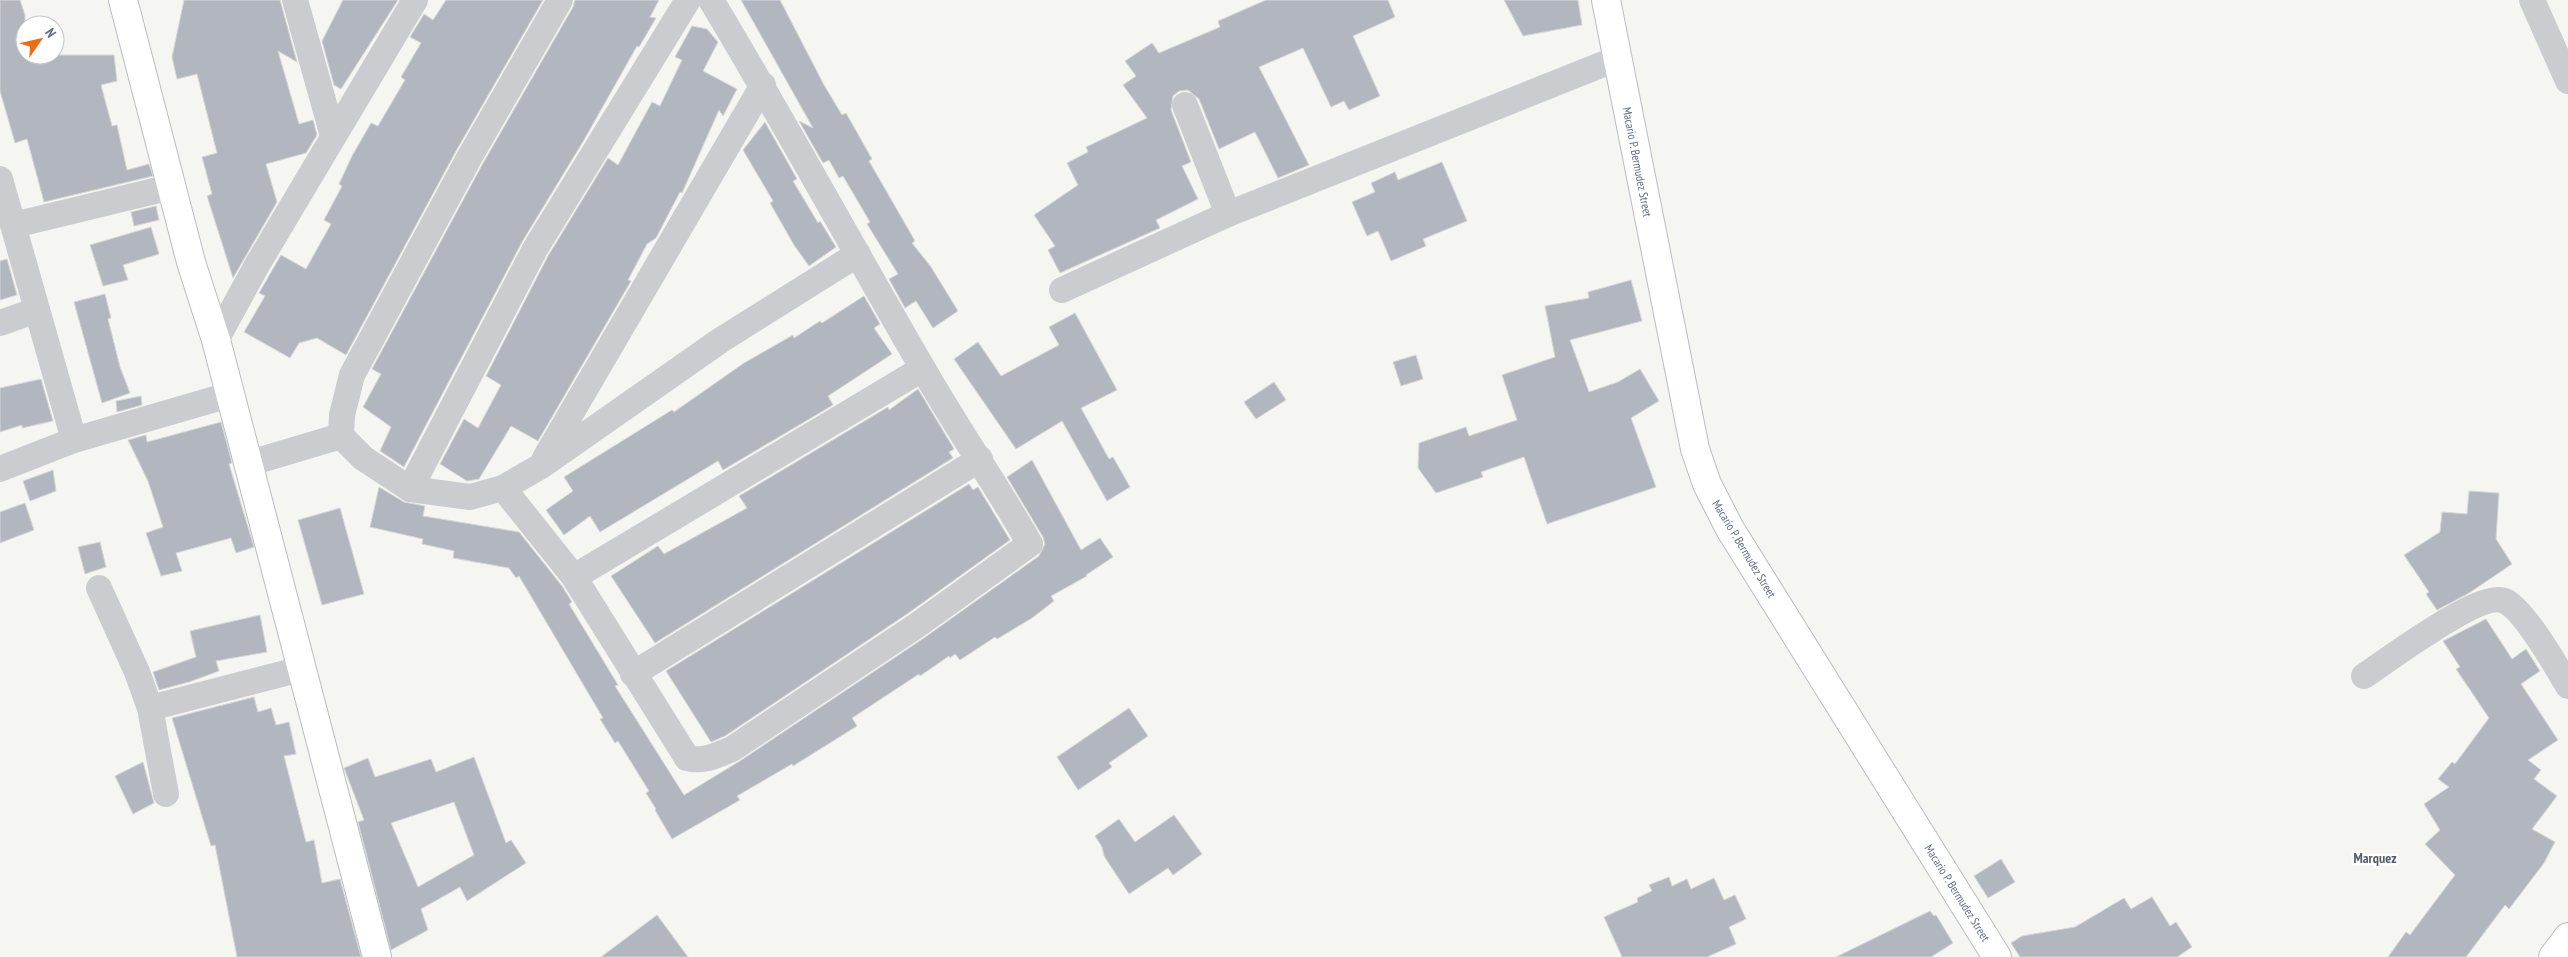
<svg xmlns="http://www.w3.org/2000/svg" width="2568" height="957" viewBox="0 0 2568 957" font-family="'PT Sans Narrow',sans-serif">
<rect width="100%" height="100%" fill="#f5f6f2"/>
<g fill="#b2b7bf" stroke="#d7d7d5" fill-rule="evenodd">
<path d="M 0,0 L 20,0 L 25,15 L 25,55 L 114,55 L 117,81 L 101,85 L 112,126 L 117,125 L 127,170 L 149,164 L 153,176 L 44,202 L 27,139 L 15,143 L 0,91 Z"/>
<path d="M 184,0 L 280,0 L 297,62 L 278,51 L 299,124 L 313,120 L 317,135 L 306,153 L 266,164 L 277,202 L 233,278 L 207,196 L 212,194 L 202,157 L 217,153 L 197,74 L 177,79 L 172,57 Z"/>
<path d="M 343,0 L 398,0 L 341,89 L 334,85 L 322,41 Z"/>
<path d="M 446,0 L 543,0 L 456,151 L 346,355 L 317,338 L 299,343 L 290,358 L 244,332 L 265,296 L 259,293 L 281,255 L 306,269 L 331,224 L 324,220 L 342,186 L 339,184 L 352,156 L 371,123 L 378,126 L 405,80 L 401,77 L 421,43 L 410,37 L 424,14 L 433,20 Z"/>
<path d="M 575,0 L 659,0 L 650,17 L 656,18 L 639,47 L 637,46 L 584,140 L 522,242 L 404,467 L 380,451 L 391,427 L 363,407 L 381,374 L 372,369 L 482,165 L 573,7 Z"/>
<path d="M 741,0 L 780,0 L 824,85 L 842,115 L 846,113 L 872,159 L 869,161 L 915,241 L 912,243 L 931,267 L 958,311 L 933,328 L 916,301 L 905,308 L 889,279 L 898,274 L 867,224 L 870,222 L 843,176 L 839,178 L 829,160 L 823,163 L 799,121 L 813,128 Z"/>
<path d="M 1266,0 L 1388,0 L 1395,17 L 1353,36 L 1380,96 L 1349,110 L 1344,101 L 1331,107 L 1303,48 L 1259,67 L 1309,165 L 1278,178 L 1255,132 L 1219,149 L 1199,99 L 1188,90 L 1179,91 L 1173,96 L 1171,110 L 1191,162 L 1182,166 L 1198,199 L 1156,220 L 1160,228 L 1060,273 L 1048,250 L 1055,246 L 1034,215 L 1078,185 L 1067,163 L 1088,152 L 1086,147 L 1147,118 L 1123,85 L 1136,76 L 1125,61 L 1152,43 L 1159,53 L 1220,27 L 1218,21 Z"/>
<path d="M 1504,0 L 1578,0 L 1582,25 L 1523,36 Z"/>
<path d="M 692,26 L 707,29 L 718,42 L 703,71 L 737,89 L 723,116 L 719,110 L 682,193 L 680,192 L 656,238 L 647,244 L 628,280 L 631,281 L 538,441 L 511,426 L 479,479 L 467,481 L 440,464 L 464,419 L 478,428 L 501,385 L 486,376 L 548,256 L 608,158 L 618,165 L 652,102 L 660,106 L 682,60 L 675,57 Z"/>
<path d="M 765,122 L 797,179 L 793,181 L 818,223 L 820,221 L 836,247 L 809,266 L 794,245 L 770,203 L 773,201 L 743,150 Z"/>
<path d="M 1442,162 L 1467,221 L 1423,239 L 1426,246 L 1391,261 L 1378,231 L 1367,236 L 1352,202 L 1375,192 L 1371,183 L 1395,172 L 1398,180 Z"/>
<path d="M 156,206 L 159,220 L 134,226 L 131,212 Z"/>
<path d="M 151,227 L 159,254 L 123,265 L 128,280 L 103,286 L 90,245 Z"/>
<path d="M 7,259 L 17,295 L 0,300 L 0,261 Z"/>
<path d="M 1631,280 L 1642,321 L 1570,340 L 1589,392 L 1618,382 L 1640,369 L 1659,401 L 1631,418 L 1656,487 L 1547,524 L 1524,457 L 1481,472 L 1483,477 L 1436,493 L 1418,468 L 1419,443 L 1466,427 L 1469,436 L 1517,420 L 1502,375 L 1555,357 L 1545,306 L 1589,298 L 1588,292 Z"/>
<path d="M 105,294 L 111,318 L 108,319 L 120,367 L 130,393 L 102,403 L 74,302 Z"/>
<path d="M 864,296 L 880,324 L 874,328 L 892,354 L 828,396 L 833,405 L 723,470 L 718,461 L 600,532 L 590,516 L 564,535 L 546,510 L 573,491 L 564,477 L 672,410 L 674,412 L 744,363 L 793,335 L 794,338 L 820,321 L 822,323 Z"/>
<path d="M 1075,313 L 1117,390 L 1081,408 L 1109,459 L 1113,457 L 1130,487 L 1107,501 L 1062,421 L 1016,449 L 954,359 L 978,342 L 1001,376 L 1059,345 L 1049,327 Z"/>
<path d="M 1416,355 L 1423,379 L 1401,386 L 1393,362 Z"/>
<path d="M 41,379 L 53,421 L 22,428 L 22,425 L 0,432 L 0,388 Z"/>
<path d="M 1274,382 L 1286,400 L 1256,419 L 1244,402 Z"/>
<path d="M 918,389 L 954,449 L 949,452 L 953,458 L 655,643 L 611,576 L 658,546 L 664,554 L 747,508 L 739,496 L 888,407 L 889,410 Z"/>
<path d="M 141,396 L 142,405 L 117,412 L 116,401 Z"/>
<path d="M 221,422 L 232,463 L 229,464 L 254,547 L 236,553 L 231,538 L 176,553 L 182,571 L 161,576 L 146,533 L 163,527 L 148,481 L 128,440 L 146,435 L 147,442 Z"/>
<path d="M 1032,460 L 1081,550 L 1100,538 L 1113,557 L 1086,575 L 1087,576 L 1051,596 L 1054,601 L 1032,618 L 997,639 L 995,637 L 960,660 L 955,654 L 950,658 L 949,656 L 920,676 L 919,674 L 852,718 L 857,726 L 793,766 L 792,764 L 737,796 L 740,800 L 672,839 L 655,810 L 656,809 L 646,793 L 649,791 L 618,741 L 615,743 L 600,719 L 603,718 L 519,576 L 516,578 L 509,568 L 453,558 L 454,551 L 422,544 L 423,539 L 370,527 L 379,487 L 404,502 L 425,506 L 423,516 L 519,532 L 562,586 L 572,602 L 569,604 L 618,685 L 615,686 L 684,795 L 740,761 L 924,638 L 1039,556 L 1045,544 L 1043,537 L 1007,477 Z"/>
<path d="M 53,470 L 56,491 L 30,501 L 23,481 Z"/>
<path d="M 969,484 L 973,490 L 978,487 L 1010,540 L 907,614 L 725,736 L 711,742 L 666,671 Z"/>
<path d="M 2469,491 L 2499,493 L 2496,539 L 2512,564 L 2469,593 L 2437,610 L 2426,594 L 2429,592 L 2404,555 L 2440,532 L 2442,512 L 2467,514 Z"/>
<path d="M 25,503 L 34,530 L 0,543 L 0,512 Z"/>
<path d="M 340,508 L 364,594 L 322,605 L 298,520 Z"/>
<path d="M 100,542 L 106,567 L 85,574 L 78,547 Z"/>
<path d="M 260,615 L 267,652 L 216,661 L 219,671 L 189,682 L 159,690 L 153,672 L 196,657 L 190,631 Z"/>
<path d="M 2486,619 L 2512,659 L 2526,649 L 2540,671 L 2521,684 L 2558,740 L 2528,760 L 2541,770 L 2534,779 L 2557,796 L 2532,829 L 2555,842 L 2544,863 L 2509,909 L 2505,905 L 2466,957 L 2388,957 L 2406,932 L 2410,935 L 2455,875 L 2425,844 L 2440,830 L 2424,804 L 2449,787 L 2438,779 L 2452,762 L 2455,764 L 2489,718 L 2456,669 L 2460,667 L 2443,641 Z"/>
<path d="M 254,697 L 258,712 L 271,708 L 276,725 L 289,722 L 296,754 L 284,756 L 306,842 L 314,840 L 322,883 L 340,879 L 361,957 L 237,957 L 215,845 L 211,846 L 172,718 Z"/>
<path d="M 1129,708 L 1148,736 L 1109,763 L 1112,767 L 1078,790 L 1057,757 Z"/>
<path d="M 474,757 L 506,843 L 511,840 L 526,863 L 467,901 L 460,887 L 421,909 L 428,930 L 391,950 L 358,822 L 364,820 L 344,768 L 368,758 L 375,777 L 431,759 L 436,772 ZM 454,802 L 474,855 L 418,887 L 391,823 Z"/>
<path d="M 143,762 L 154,803 L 133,814 L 115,776 Z"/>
<path d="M 1174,815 L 1202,854 L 1173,875 L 1168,868 L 1129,894 L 1104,856 L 1102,847 L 1095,836 L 1119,819 L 1135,842 Z"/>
<path d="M 2001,859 L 2015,882 L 1988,898 L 1974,876 Z"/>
<path d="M 1669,877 L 1672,886 L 1687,879 L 1691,889 L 1714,878 L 1724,900 L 1735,895 L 1746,919 L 1729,927 L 1736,944 L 1707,957 L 1622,957 L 1604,917 L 1638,902 L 1637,898 L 1652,891 L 1649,885 Z"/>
<path d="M 2152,897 L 2170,926 L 2176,922 L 2192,947 L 2177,957 L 2020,957 L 2011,943 L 2022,936 L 2075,927 L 2124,898 L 2131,909 Z"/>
<path d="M 1930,911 L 1934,916 L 1936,915 L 1953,943 L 1931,957 L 1836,957 Z"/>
<path d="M 657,915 L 688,957 L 601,957 Z"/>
</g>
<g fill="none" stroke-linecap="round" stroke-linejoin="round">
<g stroke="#b9bdc3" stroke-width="30">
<g id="secondary">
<path d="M 123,0 L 191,262 L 216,340 L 377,957"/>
<path d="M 1606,0 L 1695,449 L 1707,484 L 1730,529 L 1997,957"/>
</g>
</g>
<g stroke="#b9bcbf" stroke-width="30">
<path id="highway" d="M 2553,957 L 2568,937"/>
</g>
<g stroke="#caccd0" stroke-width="26">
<path d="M 295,0 L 333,136"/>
<path d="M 560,0 L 469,158 L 352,375 L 342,415 L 341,436 L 363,458 L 410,489 L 470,497 L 503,488 L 541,466 L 721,340 L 858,254"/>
<path d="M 2532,0 L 2568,81"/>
<path d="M 1185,105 L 1228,214"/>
<path d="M 0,179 L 74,440"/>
<path d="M 14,225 L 171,187"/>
<path d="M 1062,290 L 1228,214 L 1616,59"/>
<path d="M 0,323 L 37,310"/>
<path d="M 216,340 L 257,265 L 415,0"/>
<path d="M 545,458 L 763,85"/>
<path d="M 247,464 L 341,436"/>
<path d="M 0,469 L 74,440 L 229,395"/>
<path d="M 503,488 L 574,577 L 687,758 C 704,762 716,756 732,749 L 916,626 L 1030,544 C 996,484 956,427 922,367 C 851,245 784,121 711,0"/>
<path d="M 410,489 L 535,249 L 688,0"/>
<path d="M 574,577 L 922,369"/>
<path d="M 99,588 L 137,672 L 150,708 L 166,794"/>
<path d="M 633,674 L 980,459"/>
<path d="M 2364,676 C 2388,660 2481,590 2505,601 C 2524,610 2557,667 2568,686"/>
<path d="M 150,708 L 301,669"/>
</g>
<use href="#secondary" stroke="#fff" stroke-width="28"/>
<use href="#highway" stroke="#fff" stroke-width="28"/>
</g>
<g text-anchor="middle" stroke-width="5" stroke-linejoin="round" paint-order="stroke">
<g font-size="12" fill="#627086" stroke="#fff">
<text transform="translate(1637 162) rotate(79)" y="4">Macario P. Bermudez Street</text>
<text transform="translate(1744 549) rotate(59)" y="4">Macario P. Bermudez Street</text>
<text transform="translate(1957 893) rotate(58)" y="4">Macario P. Bermudez Street</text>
</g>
<g font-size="14" font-weight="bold" fill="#515b6a" stroke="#fff">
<text x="2375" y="863">Marquez</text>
</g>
</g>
<g transform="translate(40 40) rotate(56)"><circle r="24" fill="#ffffff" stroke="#c0c6cf"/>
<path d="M0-4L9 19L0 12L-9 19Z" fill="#f36a15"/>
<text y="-8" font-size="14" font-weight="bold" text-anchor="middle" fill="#627086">N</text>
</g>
</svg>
